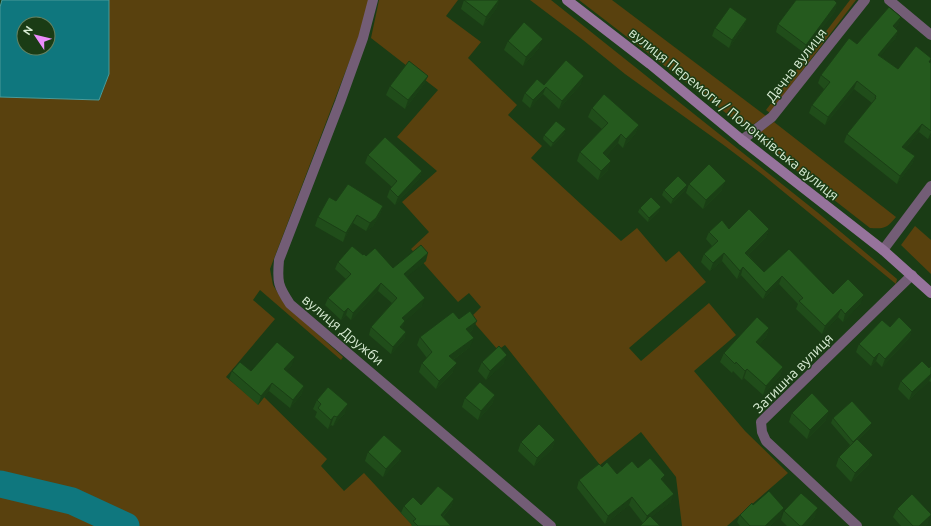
<svg xmlns="http://www.w3.org/2000/svg" width="931" height="526" viewBox="0 0 931 526" font-family="Ubuntu,sans-serif">
<rect width="100%" height="100%" fill="#1a3c15"/>
<g fill="#59410e">
<path d="M 109,0 L 369,0 L 359,36 L 270,269 L 273,285 L 282,300 L 289,308 L 343,357 L 341,360 L 260,290 L 253,300 L 275,319 L 226,377 L 258,404 L 264,397 L 327,459 L 321,466 L 344,491 L 364,473 L 413,526 L 0,526 L 0,97 L 99,100 L 109,74 Z"/>
<path d="M 379,0 L 458,0 L 446,16 L 481,42 L 468,58 L 517,105 L 508,115 L 542,146 L 531,158 L 621,241 L 637,228 L 666,262 L 679,251 L 706,282 L 629,348 L 641,361 L 709,303 L 736,335 L 694,371 L 745,431 L 788,473 L 727,526 L 682,526 L 676,477 L 641,432 L 600,465 L 505,345 L 498,350 L 470,318 L 481,307 L 469,293 L 458,302 L 411,249 L 429,232 L 402,202 L 437,171 L 397,137 L 438,90 L 371,38 Z"/>
<path d="M 530,0 L 551,0 L 817,212 L 897,279 L 896,284 L 763,175 L 725,146 L 625,74 L 583,40 Z"/>
<path d="M 579,0 L 612,0 L 766,116 L 754,124 L 740,124 Z"/>
<path d="M 850,0 L 856,0 L 770,113 L 766,110 Z"/>
<path d="M 774,122 L 896,217 C 887,228 885,229 870,228 L 756,139 L 761,131 Z"/>
<path d="M 915,226 L 931,240 L 931,274 L 901,245 Z"/>
</g>
<path fill="#0f777e" stroke="#4b9a98" fill-rule="evenodd" d="M 2,0 L 109,0 L 109,74 L 99,100 L 0,97 L 0,7 ZM 24,24 L 48,24 L 48,48 L 24,48 Z"/>
<g fill="none" stroke-linecap="round" stroke-linejoin="round">
<path stroke="#0f777e" stroke-width="27" d="M 0,484 L 72,501 L 126,526"/>
<g stroke="#735d76" stroke-width="10">
<path d="M 373,0 L 363,38 L 340,102 L 279,260 C 277,282 278,286 290,304 L 551,526"/>
<path d="M 889,0 L 931,35"/>
<path d="M 742,140 L 772,117 L 865,0"/>
<path d="M 883,250 L 931,186"/>
<path d="M 857,526 L 766,441 L 762,432 L 761,422 L 912,275"/>
</g>
<path stroke="#96739c" stroke-width="10" d="M 567,0 L 650,64 L 742,140 L 883,250 L 931,293"/>
</g>
<g fill="#204d1a">
<path d="M 464,0 L 499,0 L 496,9 L 483,26 L 461,9 Z"/>
<path d="M 837,3 L 835,11 L 803,52 L 776,32 L 778,24 Z"/>
<path d="M 901,17 L 898,25 L 895,28 L 898,31 L 895,39 L 880,56 L 898,69 L 930,62 L 931,63 L 931,136 L 928,139 L 919,132 L 905,149 L 915,156 L 912,164 L 897,184 L 844,142 L 847,134 L 872,103 L 854,89 L 825,125 L 809,113 L 812,105 L 824,89 L 818,83 L 821,75 L 857,44 Z"/>
<path d="M 747,19 L 743,28 L 729,48 L 712,36 L 715,28 Z"/>
<path d="M 508,41 L 539,48 L 523,66 L 504,50 Z"/>
<path d="M 428,76 L 424,84 L 405,109 L 386,95 L 390,86 Z"/>
<path d="M 581,84 L 559,109 L 543,94 L 530,108 L 522,101 L 525,93 L 544,85 Z"/>
<path d="M 592,108 L 639,125 L 635,134 L 623,148 L 618,143 L 606,156 L 608,170 L 598,180 L 577,161 L 580,152 L 602,129 L 588,117 Z"/>
<path d="M 566,129 L 564,134 L 551,147 L 543,139 L 544,135 Z"/>
<path d="M 368,155 L 422,171 L 419,179 L 395,205 L 387,197 L 390,189 L 392,187 L 365,163 Z"/>
<path d="M 689,184 L 722,190 L 703,209 L 686,193 Z"/>
<path d="M 687,185 L 685,190 L 671,204 L 662,195 L 664,190 Z"/>
<path d="M 336,201 L 383,206 L 380,214 L 373,226 L 366,231 L 353,223 L 343,242 L 315,226 L 318,217 Z"/>
<path d="M 640,208 L 659,211 L 648,222 L 638,212 Z"/>
<path d="M 729,229 L 769,229 L 766,237 L 748,255 L 764,272 L 789,249 L 833,294 L 861,303 L 843,322 L 838,317 L 822,334 L 796,309 L 798,304 L 779,284 L 763,299 L 741,275 L 737,279 L 722,261 L 710,271 L 701,262 L 704,254 L 712,246 L 706,239 L 709,232 Z"/>
<path d="M 363,255 L 366,256 L 393,268 L 426,261 L 406,277 L 422,306 L 405,321 L 402,329 L 406,332 L 404,340 L 391,354 L 369,335 L 371,327 L 392,303 L 378,291 L 351,320 L 346,315 L 341,320 L 325,305 L 328,298 L 346,279 L 335,269 L 338,262 Z"/>
<path d="M 459,319 L 473,329 L 469,333 L 470,347 L 453,360 L 453,372 L 436,389 L 419,372 L 422,363 L 427,358 L 417,345 L 420,337 Z"/>
<path d="M 890,327 L 912,330 L 909,338 L 882,367 L 876,361 L 871,366 L 856,352 L 859,344 Z"/>
<path d="M 769,328 L 766,337 L 759,345 L 783,367 L 780,376 L 763,395 L 744,378 L 742,380 L 733,371 L 732,373 L 720,362 L 724,353 Z"/>
<path d="M 482,362 L 504,363 L 486,380 L 478,371 Z"/>
<path d="M 292,365 L 286,371 L 304,386 L 301,395 L 290,408 L 269,391 L 258,405 L 229,379 L 232,371 L 251,371 Z"/>
<path d="M 931,366 L 931,382 L 929,381 L 909,400 L 898,389 L 901,381 L 929,368 Z"/>
<path d="M 495,395 L 492,404 L 478,420 L 462,407 L 465,398 Z"/>
<path d="M 317,400 L 345,413 L 333,426 L 331,425 L 328,429 L 315,417 L 317,412 L 313,409 Z"/>
<path d="M 792,413 L 826,420 L 807,439 L 789,422 Z"/>
<path d="M 833,418 L 870,428 L 858,440 L 869,464 L 851,482 L 836,466 L 839,457 L 850,445 L 831,423 Z"/>
<path d="M 555,440 L 552,449 L 534,466 L 518,451 L 521,442 Z"/>
<path d="M 368,452 L 399,460 L 383,477 L 365,461 Z"/>
<path d="M 602,467 L 617,474 L 638,468 L 663,481 L 671,502 L 643,523 L 629,505 L 605,524 L 577,488 L 579,480 Z"/>
<path d="M 454,499 L 451,507 L 443,517 L 451,526 L 411,526 L 412,525 L 401,513 L 404,506 L 421,505 Z"/>
<path d="M 753,505 L 781,516 L 770,526 L 740,526 L 737,522 L 740,515 Z"/>
<path d="M 897,509 L 928,523 L 925,526 L 901,526 L 893,517 Z"/>
<path d="M 784,511 L 815,517 L 807,526 L 787,526 L 781,520 Z"/>
</g>
<g fill="#1a3f15">
<path d="M 499,0 L 496,9 L 483,26 L 486,17 Z"/>
<path d="M 837,3 L 835,11 L 803,52 L 806,45 Z"/>
<path d="M 901,17 L 898,25 L 890,34 L 893,26 Z"/>
<path d="M 747,19 L 743,28 L 729,48 L 732,40 Z"/>
<path d="M 898,31 L 895,39 L 875,63 L 878,55 Z"/>
<path d="M 543,39 L 539,48 L 523,66 L 526,57 Z"/>
<path d="M 428,76 L 424,84 L 405,109 L 408,100 Z"/>
<path d="M 584,76 L 581,84 L 559,109 L 562,101 Z"/>
<path d="M 857,81 L 854,89 L 825,125 L 828,117 Z"/>
<path d="M 546,87 L 543,94 L 530,108 L 533,100 Z"/>
<path d="M 922,124 L 919,132 L 900,155 L 902,147 Z"/>
<path d="M 639,125 L 635,134 L 623,148 L 626,139 Z"/>
<path d="M 566,129 L 564,134 L 551,147 L 553,143 Z"/>
<path d="M 931,132 L 931,136 L 928,139 Z"/>
<path d="M 621,134 L 618,143 L 600,162 L 603,153 Z"/>
<path d="M 915,156 L 912,164 L 897,184 L 900,176 Z"/>
<path d="M 611,161 L 608,170 L 598,180 L 601,171 Z"/>
<path d="M 422,171 L 419,179 L 395,205 L 398,197 Z"/>
<path d="M 726,181 L 722,190 L 703,209 L 706,200 Z"/>
<path d="M 687,185 L 685,190 L 671,204 L 673,199 Z"/>
<path d="M 383,206 L 380,214 L 373,226 L 366,231 L 370,223 Z"/>
<path d="M 661,207 L 659,211 L 648,222 L 649,218 Z"/>
<path d="M 357,215 L 353,223 L 343,242 L 346,233 Z"/>
<path d="M 769,229 L 766,237 L 743,260 L 745,253 Z"/>
<path d="M 428,253 L 426,261 L 401,282 L 404,274 Z"/>
<path d="M 724,253 L 722,261 L 710,271 L 713,263 Z"/>
<path d="M 743,267 L 741,275 L 737,279 L 740,271 Z"/>
<path d="M 782,276 L 779,284 L 763,299 L 766,292 Z"/>
<path d="M 381,283 L 378,291 L 351,320 L 353,313 Z"/>
<path d="M 864,295 L 861,303 L 843,322 L 845,314 Z"/>
<path d="M 425,298 L 422,306 L 400,326 L 402,318 Z"/>
<path d="M 348,308 L 346,315 L 341,320 L 344,312 Z"/>
<path d="M 841,309 L 838,317 L 822,334 L 825,326 Z"/>
<path d="M 405,321 L 403,329 L 398,334 L 400,327 Z"/>
<path d="M 477,321 L 473,329 L 463,338 L 466,329 Z"/>
<path d="M 769,328 L 766,337 L 753,351 L 756,342 Z"/>
<path d="M 912,330 L 909,338 L 882,367 L 885,359 Z"/>
<path d="M 406,332 L 404,340 L 391,354 L 393,347 Z"/>
<path d="M 474,338 L 470,347 L 446,365 L 449,356 Z"/>
<path d="M 879,353 L 876,361 L 871,366 L 874,358 Z"/>
<path d="M 507,355 L 504,363 L 486,380 L 490,371 Z"/>
<path d="M 295,357 L 292,365 L 281,378 L 284,369 Z"/>
<path d="M 457,363 L 453,372 L 436,389 L 439,381 Z"/>
<path d="M 783,367 L 780,376 L 763,395 L 766,386 Z"/>
<path d="M 747,369 L 744,378 L 742,380 L 745,371 Z"/>
<path d="M 931,374 L 931,377 L 929,381 L 909,400 L 912,392 Z"/>
<path d="M 272,383 L 269,391 L 258,405 L 261,396 Z"/>
<path d="M 304,386 L 301,395 L 290,408 L 293,400 Z"/>
<path d="M 495,395 L 492,404 L 478,420 L 481,411 Z"/>
<path d="M 348,404 L 345,413 L 333,426 L 337,417 Z"/>
<path d="M 829,411 L 826,420 L 807,439 L 810,430 Z"/>
<path d="M 334,416 L 331,425 L 328,429 L 331,420 Z"/>
<path d="M 872,423 L 870,428 L 852,446 L 853,442 Z"/>
<path d="M 555,440 L 552,449 L 534,466 L 537,458 Z"/>
<path d="M 402,451 L 399,460 L 383,477 L 386,469 Z"/>
<path d="M 873,455 L 869,464 L 851,482 L 855,473 Z"/>
<path d="M 665,475 L 663,483 L 661,479 Z"/>
<path d="M 674,494 L 671,502 L 644,523 L 647,516 Z"/>
<path d="M 632,497 L 629,505 L 605,524 L 608,516 Z"/>
<path d="M 454,499 L 451,507 L 438,522 L 441,515 Z"/>
<path d="M 784,508 L 781,516 L 770,526 L 765,526 Z"/>
<path d="M 818,508 L 815,517 L 807,526 L 802,526 Z"/>
<path d="M 931,515 L 928,523 L 925,526 L 919,526 Z"/>
</g>
<g fill="#255a1e" stroke="#1a3f15">
<path d="M 464,0 L 499,0 L 486,17 Z"/>
<path d="M 796,0 L 834,0 L 837,3 L 806,45 L 778,24 Z"/>
<path d="M 730,7 L 747,19 L 732,40 L 715,28 Z"/>
<path d="M 889,7 L 901,17 L 893,26 L 898,31 L 878,55 L 898,69 L 916,46 L 931,58 L 931,59 L 929,62 L 931,63 L 931,131 L 922,124 L 902,147 L 915,156 L 900,176 L 847,134 L 876,98 L 875,98 L 876,96 L 857,81 L 828,117 L 812,105 L 830,82 L 821,75 L 849,38 L 857,44 Z"/>
<path d="M 524,22 L 543,39 L 526,57 L 508,41 Z"/>
<path d="M 566,60 L 584,76 L 562,101 L 546,87 L 533,100 L 525,93 L 537,79 L 544,85 Z"/>
<path d="M 409,61 L 428,76 L 408,100 L 390,86 Z"/>
<path d="M 604,94 L 639,125 L 626,139 L 621,134 L 603,153 L 611,161 L 601,171 L 580,152 L 608,123 L 592,108 Z"/>
<path d="M 556,121 L 566,129 L 553,143 L 544,135 Z"/>
<path d="M 385,137 L 422,171 L 398,197 L 390,189 L 397,181 L 368,155 Z"/>
<path d="M 709,164 L 726,181 L 706,200 L 689,184 Z"/>
<path d="M 678,176 L 687,185 L 673,199 L 664,190 Z"/>
<path d="M 348,184 L 383,206 L 376,218 L 370,223 L 357,215 L 346,233 L 318,217 L 329,197 L 336,201 Z"/>
<path d="M 651,197 L 661,207 L 649,218 L 640,208 Z"/>
<path d="M 749,209 L 769,229 L 745,253 L 764,272 L 789,249 L 833,294 L 848,279 L 864,295 L 845,314 L 841,309 L 825,326 L 799,301 L 803,298 L 782,276 L 766,292 L 743,267 L 740,271 L 724,253 L 713,263 L 704,254 L 718,241 L 709,232 L 722,220 L 729,229 Z"/>
<path d="M 421,245 L 428,253 L 404,274 L 425,298 L 402,318 L 405,321 L 400,327 L 406,332 L 393,347 L 371,327 L 397,298 L 381,283 L 353,313 L 348,308 L 344,312 L 328,298 L 351,274 L 338,262 L 352,246 L 363,255 L 364,254 L 366,256 L 375,248 L 393,268 Z"/>
<path d="M 470,311 L 477,321 L 466,329 L 474,338 L 449,356 L 457,363 L 439,381 L 422,363 L 432,352 L 420,337 L 453,312 L 459,319 Z"/>
<path d="M 757,317 L 769,328 L 756,342 L 783,367 L 766,386 L 747,369 L 745,371 L 736,362 L 735,364 L 724,353 Z"/>
<path d="M 899,317 L 912,330 L 885,359 L 879,353 L 874,358 L 859,344 L 882,320 L 890,327 Z"/>
<path d="M 277,342 L 295,357 L 284,369 L 304,386 L 293,400 L 272,383 L 261,396 L 232,371 L 240,362 L 251,371 Z"/>
<path d="M 499,346 L 507,355 L 490,371 L 482,362 Z"/>
<path d="M 922,361 L 929,368 L 931,366 L 931,374 L 912,392 L 901,381 Z"/>
<path d="M 480,382 L 495,395 L 481,411 L 465,398 Z"/>
<path d="M 328,387 L 348,404 L 337,417 L 334,416 L 331,420 L 318,408 L 321,404 L 317,400 Z"/>
<path d="M 812,393 L 829,411 L 810,430 L 792,413 Z"/>
<path d="M 852,401 L 872,423 L 853,442 L 833,418 Z"/>
<path d="M 539,424 L 555,440 L 537,458 L 521,442 Z"/>
<path d="M 384,435 L 402,451 L 386,469 L 368,452 Z"/>
<path d="M 857,439 L 873,455 L 855,473 L 839,457 Z"/>
<path d="M 650,458 L 665,475 L 661,479 L 674,494 L 647,516 L 632,497 L 608,516 L 579,480 L 599,464 L 602,467 L 607,462 L 617,474 L 632,461 L 638,468 Z"/>
<path d="M 438,486 L 454,499 L 441,515 L 451,526 L 418,526 L 413,521 L 416,519 L 404,506 L 413,497 L 421,505 Z"/>
<path d="M 769,491 L 784,508 L 765,526 L 750,526 L 740,515 L 752,503 L 753,505 Z"/>
<path d="M 801,493 L 818,508 L 802,526 L 800,526 L 784,511 Z"/>
<path d="M 912,494 L 931,514 L 931,515 L 919,526 L 913,526 L 897,509 Z"/>
<path d="M 650,516 L 660,526 L 640,526 Z"/>
</g>
<g text-anchor="middle" stroke-width="3" stroke-linejoin="round" paint-order="stroke">
<g font-size="14" fill="#d7ebd3" stroke="#1a3c15">
<text transform="translate(796 65) rotate(-52)" y="5">Дачна вулиця</text>
<text transform="translate(734 114) rotate(39)" y="5">вулиця Перемоги / Полонківська вулиця</text>
<text transform="translate(343 330) rotate(40)" y="5">вулиця Дружби</text>
<text transform="translate(793 373) rotate(-45)" y="5">Затишна вулиця</text>
</g>
</g>
<g transform="translate(36 36) rotate(305)"><circle r="19" fill="#1a3c15" stroke="#668261"/>
<path d="M0-3L7 15L0 10L-7 15Z" fill="#eb8dfc"/>
<text y="-6" font-size="11" font-weight="bold" text-anchor="middle" fill="#d7ebd3">N</text>
</g>
</svg>
